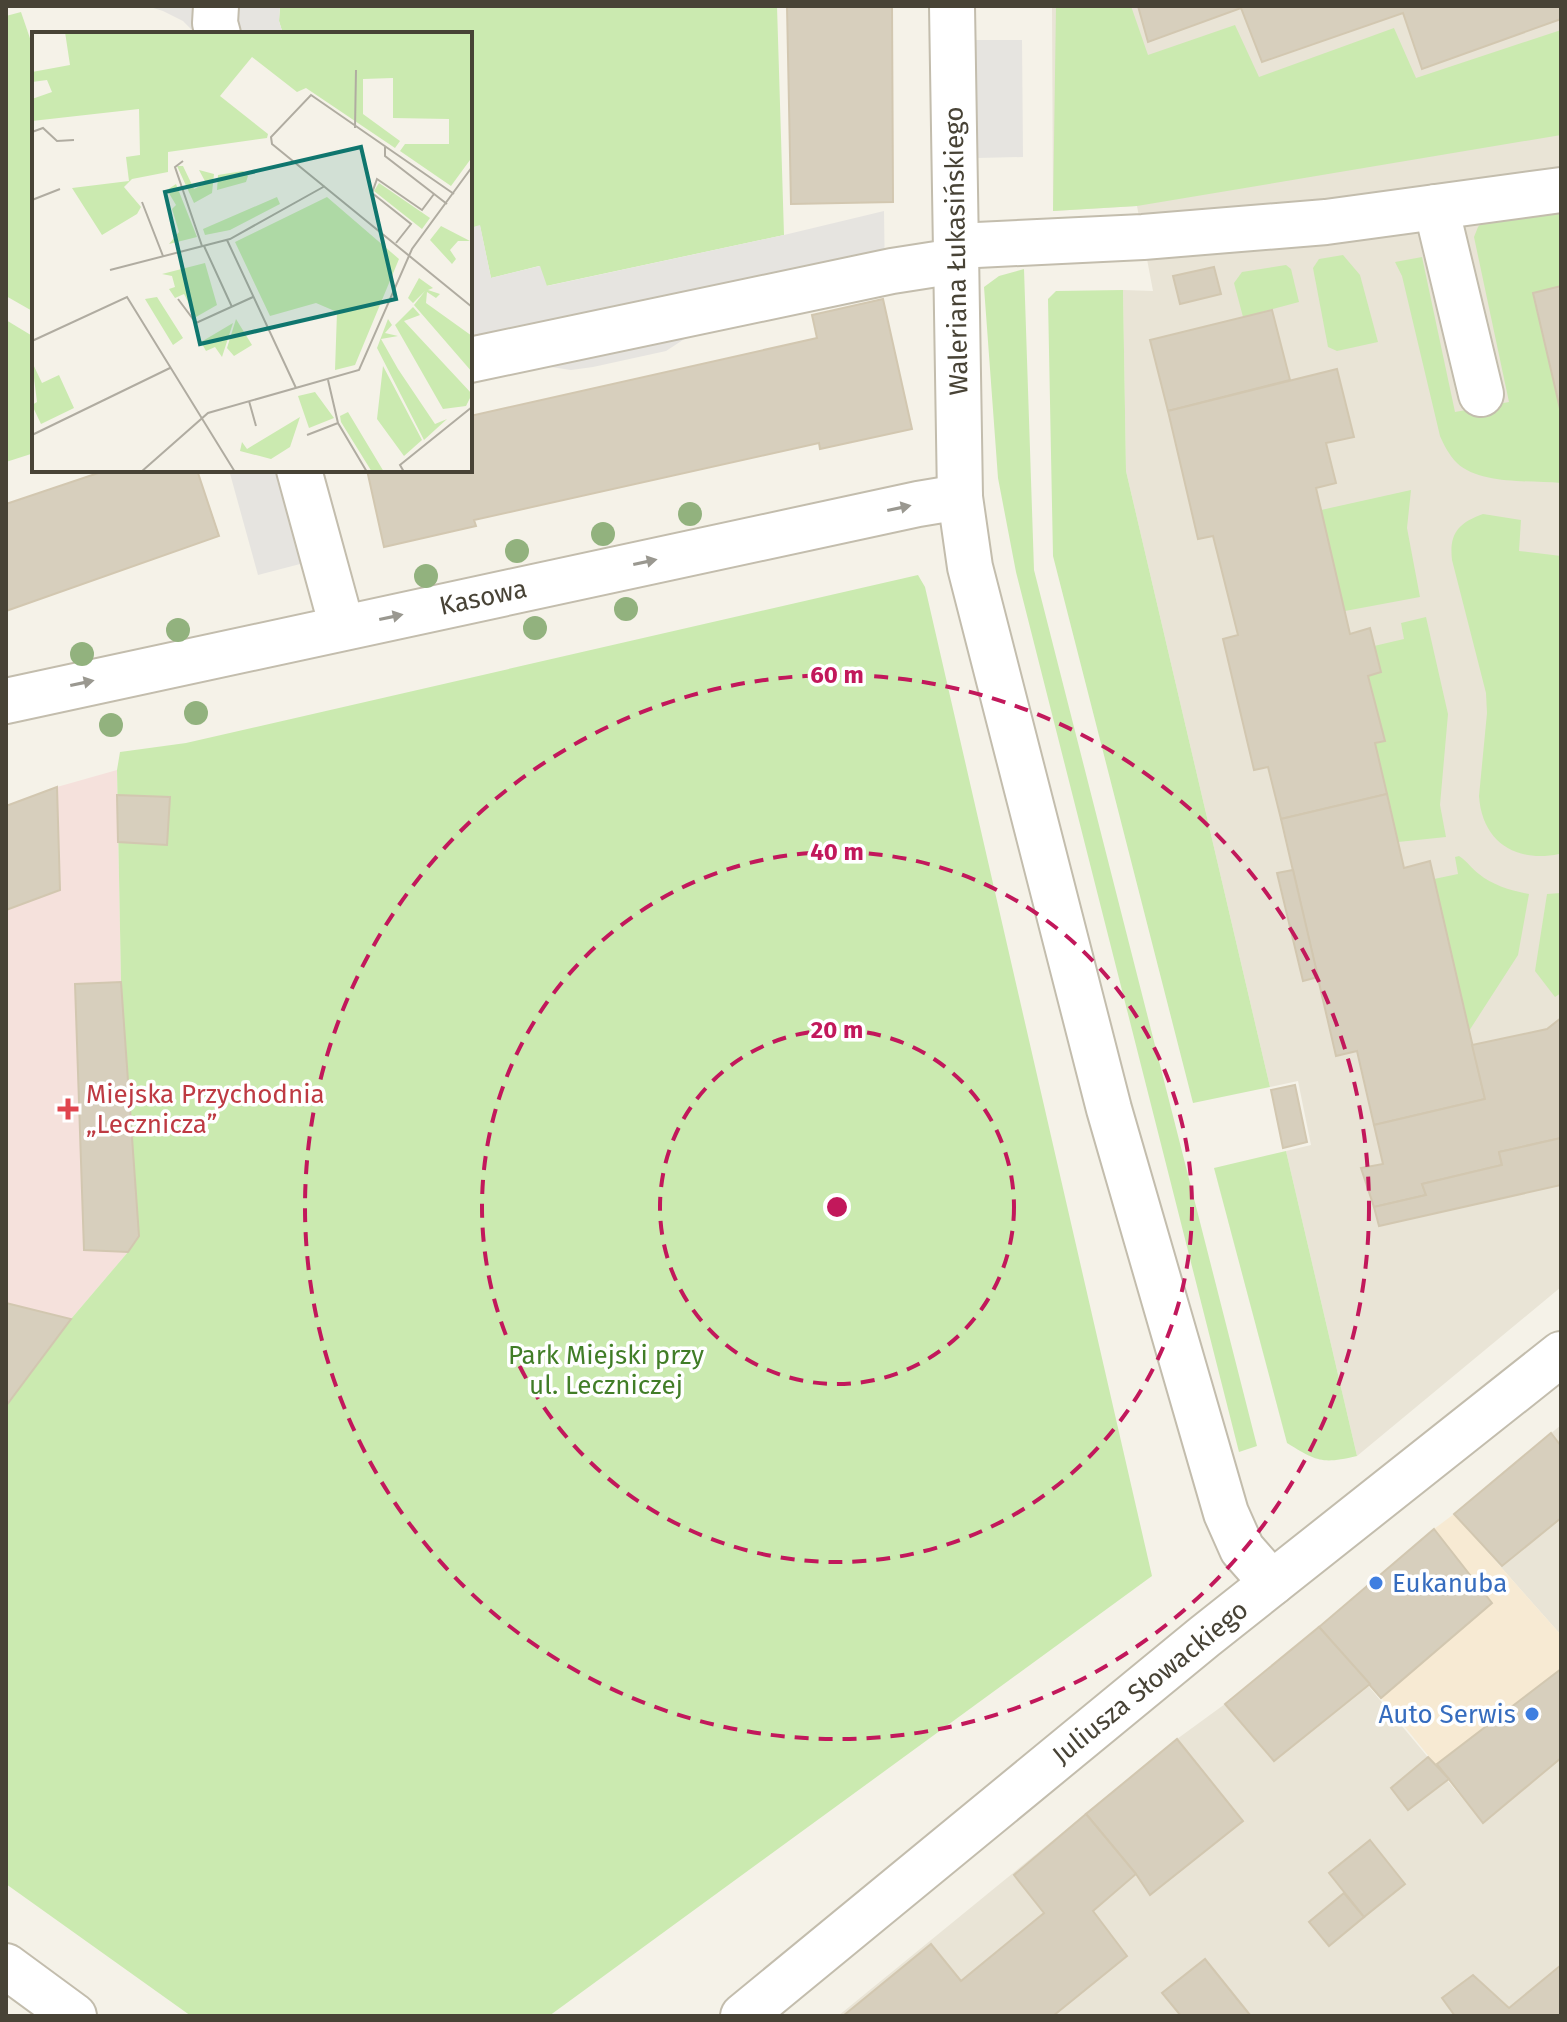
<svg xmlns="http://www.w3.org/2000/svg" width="1567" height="2022" viewBox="0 0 1567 2022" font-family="'Fira Sans',sans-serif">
<rect width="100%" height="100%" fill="#f5f2e8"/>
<g fill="#e9e4d6">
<path d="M 1052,6 L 1561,6 L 1561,1287 L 1357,1456 L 1286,1151 L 1311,1145 L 1298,1081 L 1270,1087 L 1126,471 L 1123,290 L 1153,291 L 1137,206 L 1053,211 Z"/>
<path d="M 1561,1425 L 1561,1635 L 1454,1514 Z"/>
<path d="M 1319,1627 L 1483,1823 L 1561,1758 L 1561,2016 L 838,2016 L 1177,1739 L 1225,1704 Z"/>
</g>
<path fill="#f7ead3" d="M 1454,1514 L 1561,1635 L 1561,1758 L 1483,1823 L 1370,1684 L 1319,1627 L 1434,1529 Z"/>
<path fill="#f5e1dc" d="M 117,770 L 121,982 L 139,1236 L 128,1252 L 71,1319 L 6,1406 L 6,806 L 57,787 Z"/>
<g fill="#cbeab0">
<path d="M 280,6 L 777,6 L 784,235 L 546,286 L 539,266 L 491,278 L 480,226 L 470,228 L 470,34 L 283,34 L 279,21 Z"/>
<path d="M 1056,6 L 1131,6 L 1148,55 L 1235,25 L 1259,77 L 1394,28 L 1416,78 L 1561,30 L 1561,135 L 1137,206 L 1053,211 Z"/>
<path d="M 21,12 L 34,50 L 34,312 L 6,296 L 6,16 Z"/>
<path d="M 1561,203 L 1561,286 L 1533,293 L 1561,413 L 1561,483 C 1530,480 1480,485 1457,463 C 1449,455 1444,445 1440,436 L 1402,276 L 1395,262 L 1422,257 L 1455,412 L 1509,402 L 1474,237 L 1478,227 L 1485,219 Z"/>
<path d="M 1343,255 L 1360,275 L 1378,342 L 1337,351 L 1328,347 L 1313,268 L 1319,259 Z"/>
<path d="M 1286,265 L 1291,269 L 1299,302 L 1243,317 L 1234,283 L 1242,272 Z"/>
<path d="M 1024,269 L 1034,570 L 1257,1446 L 1239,1452 L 1016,572 L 998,478 L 984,287 L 999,276 Z"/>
<path d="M 1123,290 L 1126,471 L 1270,1087 L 1193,1103 L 1053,556 L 1048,299 L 1056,291 Z"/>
<path d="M 6,320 L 34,337 L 34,453 L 6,462 Z"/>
<path d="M 1411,490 L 1407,528 L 1420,597 L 1345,611 L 1321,510 Z"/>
<path d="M 1483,514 L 1521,520 L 1519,551 L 1561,556 L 1561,853 L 1559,854 C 1516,863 1482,842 1479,796 L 1487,713 L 1486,693 L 1452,560 C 1449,534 1458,523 1483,514 Z"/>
<path d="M 918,575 L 925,587 L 1152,1576 L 549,2016 L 191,2016 L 6,1884 L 6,1406 L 71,1319 L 128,1252 L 139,1236 L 121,982 L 117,770 L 120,752 L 186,743 Z"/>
<path d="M 1426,617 L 1448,714 L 1440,805 L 1446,837 L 1398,842 L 1375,743 L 1385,740 L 1368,676 L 1381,672 L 1374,646 L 1404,639 L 1401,623 Z"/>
<path d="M 1459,856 C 1467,861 1472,869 1479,874 C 1492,885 1512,891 1529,894 L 1518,955 L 1469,1031 L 1434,879 L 1458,874 L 1455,857 Z"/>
<path d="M 1561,893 L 1561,993 L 1555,997 L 1535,971 L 1547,894 Z"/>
<path d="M 1286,1151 L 1357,1456 C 1322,1464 1318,1462 1287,1443 L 1214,1168 Z"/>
</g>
<g fill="#e6e4e0">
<path d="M 147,6 L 280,6 L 279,21 L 283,34 L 196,34 L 183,21 L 163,11 Z"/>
<path d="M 976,40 L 1022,40 L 1023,157 L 977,158 Z"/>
<path d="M 884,211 L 885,283 L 712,321 L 666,351 L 593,367 L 571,370 L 517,362 L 470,374 L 470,228 L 480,225 L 491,278 L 540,266 L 547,286 L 784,235 Z"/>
<path d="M 229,470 L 324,470 L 346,552 L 258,575 Z"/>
</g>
<g fill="#d7cfbd" stroke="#d2c7b0" stroke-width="2">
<path d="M 787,6 L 892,6 L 893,202 L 791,204 Z"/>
<path d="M 1138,6 L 1561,6 L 1561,19 L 1422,69 L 1403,13 L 1262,62 L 1241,8 L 1148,42 Z"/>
<path d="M 1214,267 L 1221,294 L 1180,304 L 1173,276 Z"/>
<path d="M 1561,286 L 1561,413 L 1533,293 Z"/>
<path d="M 883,299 L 912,429 L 820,449 L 819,443 L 474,520 L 476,526 L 384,547 L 367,470 L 470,470 L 470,416 L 817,338 L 812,315 Z"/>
<path d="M 1272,310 L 1290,380 L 1168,411 L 1150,340 Z"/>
<path d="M 1337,369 L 1354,437 L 1326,443 L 1336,483 L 1316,488 L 1350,634 L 1370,628 L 1381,672 L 1368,676 L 1385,741 L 1375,743 L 1387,794 L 1281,819 L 1268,767 L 1254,770 L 1223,639 L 1238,635 L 1213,536 L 1198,539 L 1168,411 Z"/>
<path d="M 107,470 L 197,470 L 219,536 L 6,611 L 6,504 Z"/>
<path d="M 57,787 L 60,890 L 6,910 L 6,806 Z"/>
<path d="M 1387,794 L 1404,868 L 1430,861 L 1485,1099 L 1374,1125 L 1357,1051 L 1336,1056 L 1281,819 Z"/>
<path d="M 117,795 L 170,797 L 167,845 L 118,842 Z"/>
<path d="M 1293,870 L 1318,977 L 1303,981 L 1277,873 Z"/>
<path d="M 121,982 L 139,1236 L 128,1252 L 84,1250 L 75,984 Z"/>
<path d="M 1561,1018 L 1561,1138 L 1499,1152 L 1502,1165 L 1422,1184 L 1426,1195 L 1374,1207 L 1361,1168 L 1383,1164 L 1374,1125 L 1485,1099 L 1472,1045 L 1547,1029 Z"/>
<path d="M 1295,1085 L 1307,1142 L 1283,1148 L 1271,1090 Z"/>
<path d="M 1561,1138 L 1561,1185 L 1379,1226 L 1374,1207 L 1426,1195 L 1422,1184 L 1502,1165 L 1499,1152 Z"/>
<path d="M 6,1303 L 71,1319 L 6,1406 Z"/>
<path d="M 1551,1433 L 1561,1446 L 1561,1518 L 1502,1566 L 1454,1514 Z"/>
<path d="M 1434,1529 L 1492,1603 L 1381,1698 L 1319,1627 Z"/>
<path d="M 1319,1627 L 1370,1684 L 1274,1761 L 1225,1704 Z"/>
<path d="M 1561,1669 L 1561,1758 L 1483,1823 L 1437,1764 Z"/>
<path d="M 1177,1739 L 1243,1821 L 1150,1895 L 1136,1874 L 1086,1814 Z"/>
<path d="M 1428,1757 L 1449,1779 L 1408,1810 L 1391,1788 Z"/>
<path d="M 1086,1814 L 1136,1874 L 1093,1911 L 1127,1956 L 1053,2016 L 843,2016 L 931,1944 L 961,1981 L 1044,1913 L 1014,1875 Z"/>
<path d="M 1370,1840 L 1405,1884 L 1364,1917 L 1329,1873 Z"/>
<path d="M 1344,1893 L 1364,1917 L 1329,1946 L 1309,1922 Z"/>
<path d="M 1205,1959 L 1250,2015 L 1251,2016 L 1181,2016 L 1162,1993 Z"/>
<path d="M 1561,1965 L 1561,2016 L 1455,2016 L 1442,1998 L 1473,1975 L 1509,2008 Z"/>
</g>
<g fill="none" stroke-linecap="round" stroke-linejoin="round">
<g stroke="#c3bdad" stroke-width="48">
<g id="minor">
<path d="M 216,6 L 215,23 L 218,34"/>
<path d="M 952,6 L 960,497 L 970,567 L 1109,1109 L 1226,1513 L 1242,1549 L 1272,1583"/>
<path d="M 1436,207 L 1481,394"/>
<path d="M 956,246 L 1143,237 L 1326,222 L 1561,190"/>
<path d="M 470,360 L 892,271 L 956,261"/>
<path d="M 299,470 L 342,627"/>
<path d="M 6,701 L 918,504 L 960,497"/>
<path d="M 6,1966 L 74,2016"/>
<path d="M 743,2016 L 1204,1637 L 1561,1354"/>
</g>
</g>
<use href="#minor" stroke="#fff" stroke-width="44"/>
</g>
<g fill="#92b27e">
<circle cx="690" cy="514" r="12"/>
<circle cx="603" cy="534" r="12"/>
<circle cx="517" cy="551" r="12"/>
<circle cx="426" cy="576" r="12"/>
<circle cx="626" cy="609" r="12"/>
<circle cx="535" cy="628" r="12"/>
<circle cx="178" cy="630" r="12"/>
<circle cx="82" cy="654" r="12"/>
<circle cx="196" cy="713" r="12"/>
<circle cx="111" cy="725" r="12"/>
</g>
<defs><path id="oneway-solid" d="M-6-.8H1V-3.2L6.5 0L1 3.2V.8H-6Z" transform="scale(2)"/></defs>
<g fill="#9a9890">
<use href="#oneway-solid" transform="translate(899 508) rotate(-12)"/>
<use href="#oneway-solid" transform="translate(645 562) rotate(-12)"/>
<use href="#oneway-solid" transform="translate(391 617) rotate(-12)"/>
<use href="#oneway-solid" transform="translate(82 683) rotate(-12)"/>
</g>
<g fill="none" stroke="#c2185b" stroke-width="4" stroke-dasharray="14 10">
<circle cx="837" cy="1207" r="177"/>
<circle cx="837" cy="1207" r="355"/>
<circle cx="837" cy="1207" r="532"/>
</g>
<path fill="#e0444e" stroke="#fff" stroke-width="3" d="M64 1097h8v8h8v8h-8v8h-8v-8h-8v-8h8z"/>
<g fill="#3f7fe0" stroke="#fff" stroke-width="3">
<circle cx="1376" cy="1583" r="8"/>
<circle cx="1532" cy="1714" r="8"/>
</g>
<g text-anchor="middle" stroke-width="7" stroke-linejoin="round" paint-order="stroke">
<g font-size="26" fill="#484336" stroke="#fff">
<text transform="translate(956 251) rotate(-91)" y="9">Waleriana Łukasińskiego</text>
<text transform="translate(483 597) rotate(-12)" y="9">Kasowa</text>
<text transform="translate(1150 1682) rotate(-39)" y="9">Juliusza Słowackiego</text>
</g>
<g font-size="26" fill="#be3a42" stroke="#fff" text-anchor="start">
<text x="86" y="1103">Miejska Przychodnia<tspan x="86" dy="30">„Lecznicza”</tspan></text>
</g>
<g font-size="26" fill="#417d27" stroke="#fff">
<text x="606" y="1364">Park Miejski przy<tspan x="606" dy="30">ul. Leczniczej</tspan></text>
</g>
<g font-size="26" fill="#366cbe" stroke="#fff" text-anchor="start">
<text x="1392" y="1592">Eukanuba</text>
<text x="1516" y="1723" text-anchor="end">Auto Serwis</text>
</g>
</g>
<g transform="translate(32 32)">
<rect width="440" height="440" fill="#f5f2e8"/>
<path d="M 33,0 L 440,0 L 438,128 L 419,154 L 368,119 L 373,112 L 417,112 L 417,87 L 361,86 L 361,46 L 331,47 L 331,82 L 368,109 L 363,116 L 274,56 L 265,60 L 220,25 L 188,64 L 236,102 L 235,106 L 136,120 L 136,140 L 100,147 L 92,155 L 109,175 L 105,182 L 70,203 L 40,156 L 97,149 L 94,125 L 108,123 L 107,77 L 0,89 L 0,67 L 20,60 L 15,48 L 0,50 L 0,40 L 38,33 ZM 145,134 L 151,134 L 162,157 L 174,151 L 167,138 L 182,142 L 180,161 L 162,171 ZM 211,139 L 216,144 L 214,150 L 185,158 L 186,143 ZM 347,151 L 398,186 L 390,197 L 342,159 ZM 144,152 L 165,205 L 137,212 L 147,200 L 140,177 L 144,173 L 135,158 ZM 245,165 L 248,172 L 198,198 L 173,203 L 171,197 ZM 295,165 L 367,227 L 323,333 L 303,338 L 305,280 L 284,271 L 238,284 L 203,210 ZM 409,194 L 438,209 L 426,209 L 418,218 L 424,227 L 420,232 L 398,208 ZM 173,231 L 185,273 L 164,285 L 152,262 L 143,266 L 137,257 L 143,255 L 140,244 L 130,242 ZM 387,246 L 401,256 L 396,258 L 408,262 L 404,266 L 395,260 L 394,271 L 440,304 L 440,340 L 382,273 L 393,259 L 381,271 L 376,266 ZM 125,265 L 151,306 L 141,313 L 113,267 ZM 381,275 L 388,283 L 372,289 L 440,362 L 434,374 L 411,377 L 363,293 ZM 204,287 L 220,313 L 202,324 L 195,316 ZM 356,287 L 360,293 L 353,301 L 366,304 L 349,307 L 366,337 L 403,392 L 415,387 L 392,408 L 345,316 ZM 201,291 L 190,325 L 183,315 L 174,319 L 169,310 ZM 0,330 L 10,351 L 27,343 L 42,376 L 9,392 L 0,373 L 5,370 ZM 351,334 L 390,408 L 372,424 L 345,387 ZM 283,360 L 302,386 L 277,396 L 266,364 ZM 316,380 L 352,440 L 340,440 L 309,390 L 308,384 ZM 268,385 L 258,415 L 239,427 L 208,419 L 210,410 L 215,417 Z" fill="#cbeab0"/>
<path fill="none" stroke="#b0aca1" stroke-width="2" d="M 323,96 L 324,38M 0,100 L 11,96 L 25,109 L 42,108M 353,115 L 353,124 L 415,172M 151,129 L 143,135 L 170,214M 422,162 L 279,63 L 239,105 L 240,112 L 440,275M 0,168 L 28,157M 110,170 L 131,224M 195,208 L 264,356M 364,211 L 379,192 L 340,161 L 345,147 L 390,178 L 402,162M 172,214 L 200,275M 78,238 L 198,207 L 293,154M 146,267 L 164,291 L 221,265M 0,309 L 95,265 L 203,440M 296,348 L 306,391 L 335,440M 217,369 L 224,394M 0,403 L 138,336M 275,403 L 306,391M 109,440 L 176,381 L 327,338 L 380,217 L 440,135M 372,440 L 368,433 L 440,375"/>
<path fill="#0f766e" fill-opacity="0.15" stroke="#0f766e" stroke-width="4" d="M 329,115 L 364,267 L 168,312 L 133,160 Z"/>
<rect width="440" height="440" fill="none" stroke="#484336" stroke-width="4"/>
</g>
<circle cx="837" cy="1207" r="12" fill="#c2185b" stroke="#fff" stroke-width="4"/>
<g font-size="24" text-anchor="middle" font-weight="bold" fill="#c2185b" stroke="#fff" stroke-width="7" stroke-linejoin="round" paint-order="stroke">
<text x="837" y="683">60 m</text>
<text x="837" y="860">40 m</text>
<text x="837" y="1038">20 m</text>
</g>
<rect width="1567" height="2022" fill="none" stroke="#484336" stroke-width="16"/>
</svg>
